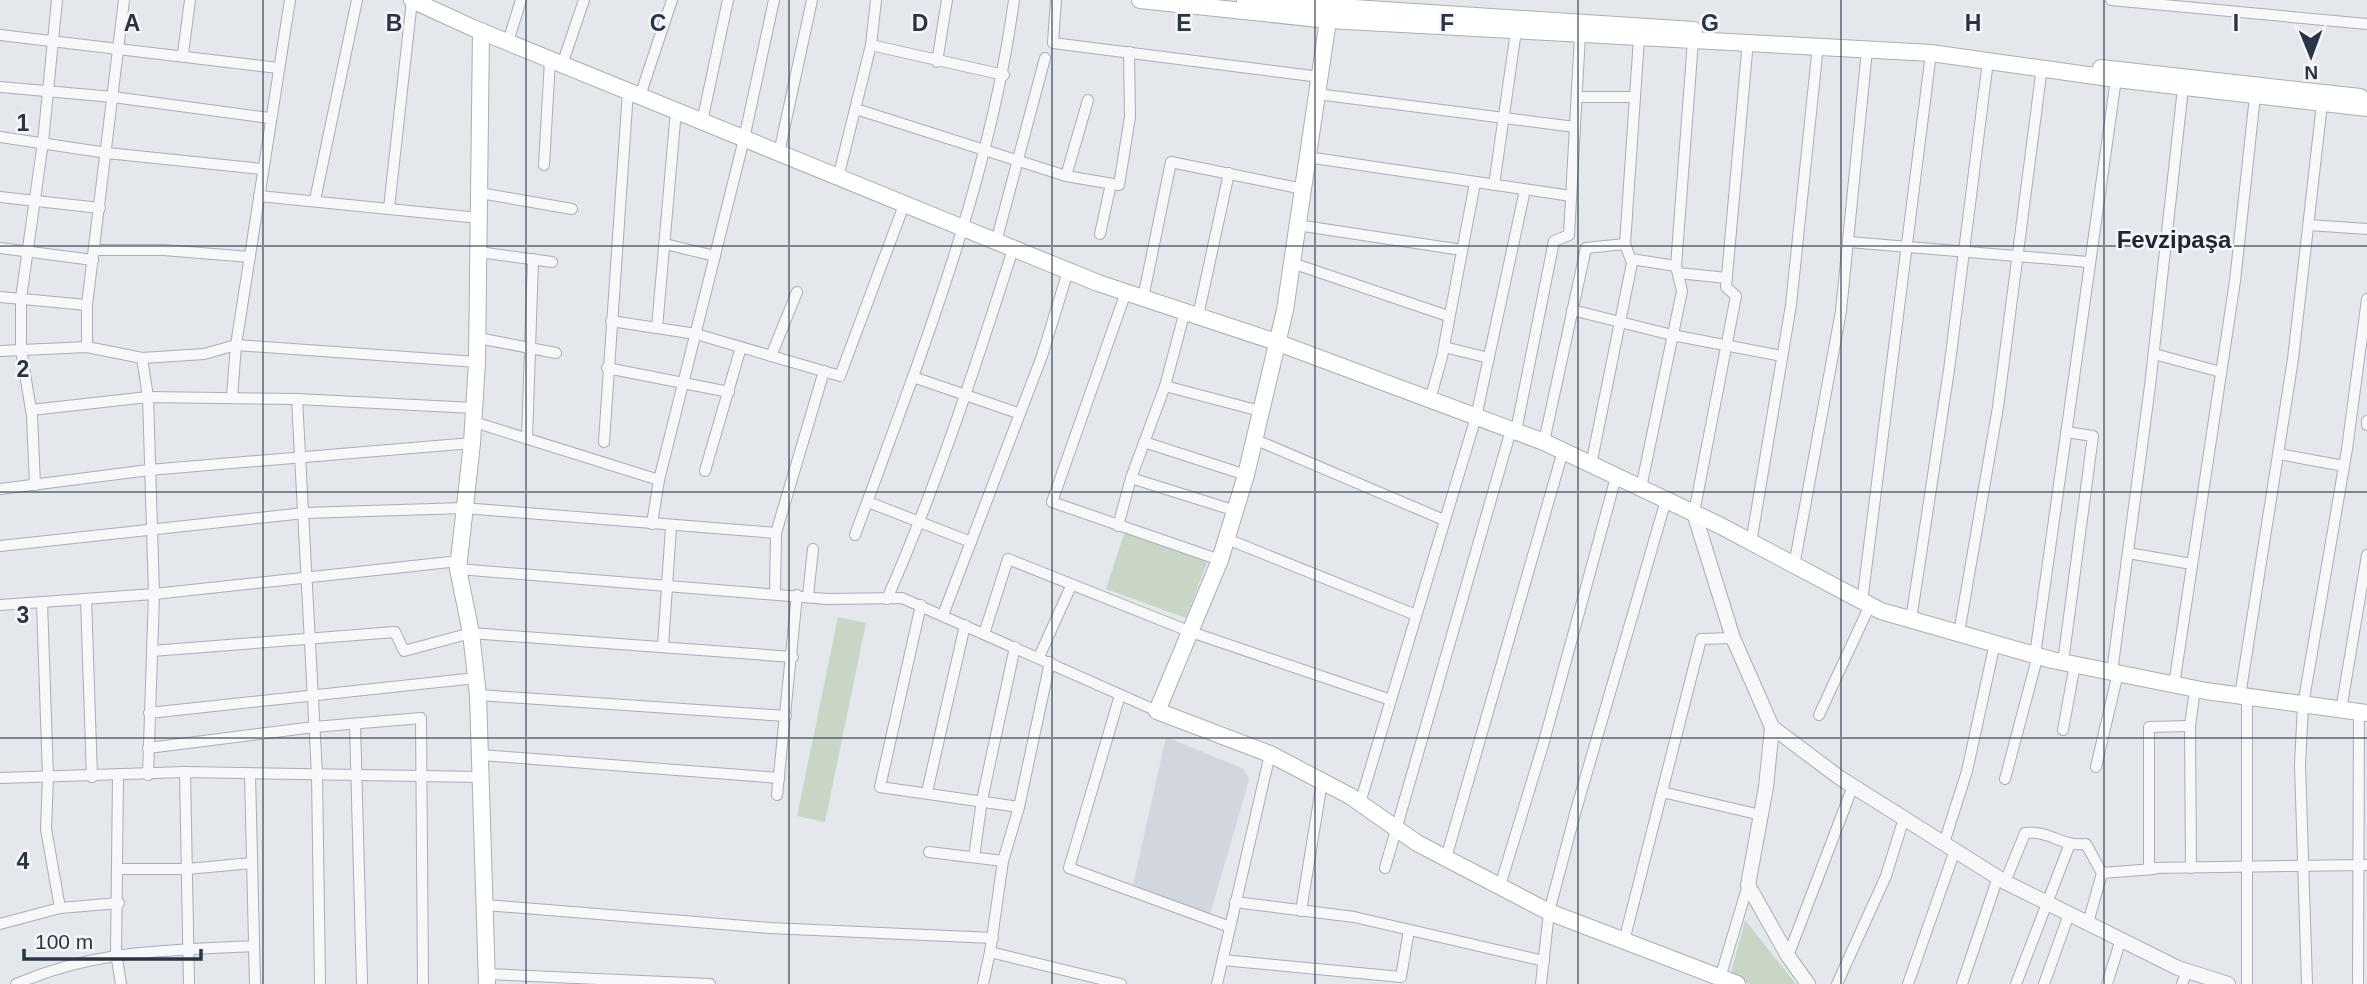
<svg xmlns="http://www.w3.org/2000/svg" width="2367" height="984" viewBox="0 0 2367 984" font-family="Helvetica,sans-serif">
<rect width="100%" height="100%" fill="#e4e7ec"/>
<path fill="#d2d6de" d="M 1166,737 L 1244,769 L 1249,780 L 1209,918 L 1132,889 Z"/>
<g fill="#c9d6c5">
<path d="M 1125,531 L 1208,560 L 1186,618 L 1106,589 Z"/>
<path d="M 838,617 L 866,623 L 825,822 L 797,816 Z"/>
<path d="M 1745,920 L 1796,984 L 1751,984 L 1730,976 Z"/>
</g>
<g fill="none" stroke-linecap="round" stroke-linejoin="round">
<g stroke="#a9aeb7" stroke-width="12">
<g id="minor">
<path d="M 1056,0 L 1053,43 L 1320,77"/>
<path d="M 2111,0 L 2367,24"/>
<path d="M 0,35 L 278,68"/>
<path d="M 508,42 L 521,0"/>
<path d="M 871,45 L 1004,75"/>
<path d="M 183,54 L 190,0"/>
<path d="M 937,62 L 947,0"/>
<path d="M 562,65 L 584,0"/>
<path d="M 0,87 L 113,97 L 269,118"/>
<path d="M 1317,94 L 1575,127"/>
<path d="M 640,96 L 672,0"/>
<path d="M 1577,97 L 1634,97"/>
<path d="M 856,109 L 1066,176 L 1119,185 L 1130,117 L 1129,52"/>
<path d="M 702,122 L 728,0"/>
<path d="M 0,137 L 107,153 L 262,169"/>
<path d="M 779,153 L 812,0"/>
<path d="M 1307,157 L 1571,196"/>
<path d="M 544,165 L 550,60"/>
<path d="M 1066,176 L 1088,100"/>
<path d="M 838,178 L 871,45 L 876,0"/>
<path d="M 1494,185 L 1516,31"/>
<path d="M 480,193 L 572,209"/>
<path d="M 259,196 L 479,218"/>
<path d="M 0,197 L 100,208"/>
<path d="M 315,200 L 357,0"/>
<path d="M 389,208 L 412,0"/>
<path d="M 1297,225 L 1462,250"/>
<path d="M 2309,225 L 2367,229"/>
<path d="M 1100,234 L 1111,184"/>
<path d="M 996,242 L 1045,58"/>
<path d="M 1849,242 L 2088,262"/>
<path d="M 665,244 L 715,256"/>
<path d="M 0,248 L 93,260"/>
<path d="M 95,250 L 164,250 L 250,257"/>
<path d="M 479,252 L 552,262"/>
<path d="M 1631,259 L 1676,266"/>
<path d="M 1292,263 L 1448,316"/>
<path d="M 1678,273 L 1727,278"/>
<path d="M 1126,292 L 1052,502 L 1220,560"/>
<path d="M 0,297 L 87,305"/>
<path d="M 1143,298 L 1171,162 L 1303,189"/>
<path d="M 1572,310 L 1672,335 L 1782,356"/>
<path d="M 1198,316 L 1229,173"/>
<path d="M 611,321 L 696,334 L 840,376 L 904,205"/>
<path d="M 657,328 L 676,110"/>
<path d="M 478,338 L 556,353"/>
<path d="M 87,347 L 87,305 L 124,0"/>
<path d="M 1444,347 L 1489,358"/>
<path d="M 0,351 L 87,347 L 142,358 L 204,354 L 236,345 L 477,362"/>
<path d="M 2154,354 L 2221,372"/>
<path d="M 771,356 L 797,292"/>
<path d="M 142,358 L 148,397 L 154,594 L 148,775"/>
<path d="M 607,368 L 729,392"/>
<path d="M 913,377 L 1018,413"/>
<path d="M 1165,386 L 1260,411"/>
<path d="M 232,397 L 236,345 L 290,0"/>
<path d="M 297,399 L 317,774 L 320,984"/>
<path d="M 1430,400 L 1442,357 L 1475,183"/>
<path d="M 31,410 L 148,397 L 297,399 L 474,408"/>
<path d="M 2367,421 L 2367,425"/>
<path d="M 474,422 L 659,480"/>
<path d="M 1516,431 L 1554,241 L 1569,235 L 1580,35"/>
<path d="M 527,439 L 533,259"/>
<path d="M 1254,439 L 1444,520"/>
<path d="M 604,442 L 628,91"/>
<path d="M 1144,442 L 1246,475"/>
<path d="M 1544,442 L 1586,248 L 1625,244"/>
<path d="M 2279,454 L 2344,466"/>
<path d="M 1591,465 L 1632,263 L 1625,244 L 1639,38"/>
<path d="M 705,471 L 741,347"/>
<path d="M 1131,478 L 1236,511"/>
<path d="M 35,485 L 32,416 L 21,350 L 21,298 L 43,142 L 57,0"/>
<path d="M 1641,488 L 1682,291 L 1676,266 L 1693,41"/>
<path d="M 0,489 L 149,470 L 472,443"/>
<path d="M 868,502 L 971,542"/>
<path d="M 1694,513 L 1736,296 L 1726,287 L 1748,41"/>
<path d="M 652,524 L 659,480 L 744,139 L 774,0"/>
<path d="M 1118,526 L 1131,478 L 1165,386 L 1185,311"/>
<path d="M 855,535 C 919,360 989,185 1014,0"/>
<path d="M 1227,539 L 1416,615"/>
<path d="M 1751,543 L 1791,305 L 1818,45"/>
<path d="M 0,546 L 304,513 L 464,508 L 776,533"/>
<path d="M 2128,553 L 2192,564"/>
<path d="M 1794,566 L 1841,311 L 1867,50"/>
<path d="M 458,569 L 827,599 L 902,598 L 1157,711"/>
<path d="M 775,592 L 776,533 L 824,371"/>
<path d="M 808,596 L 813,549"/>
<path d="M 86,599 L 92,777"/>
<path d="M 887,599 C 937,485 975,368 1013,249"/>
<path d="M 42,602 L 48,777 L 46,829 L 60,908"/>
<path d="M 1862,602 L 1931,53"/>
<path d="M 0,605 L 154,594 L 459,561"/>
<path d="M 921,605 L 880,787 L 1019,807"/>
<path d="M 943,615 L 1042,356 L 1068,271"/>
<path d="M 1911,620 L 1949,370 L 1988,61"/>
<path d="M 1959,633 L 1998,407 L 2042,67"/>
<path d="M 984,634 L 1008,559 L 1191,632 L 1391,700"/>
<path d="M 663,646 L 671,527"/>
<path d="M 152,651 L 395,632 L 404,651 L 471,633 L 793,657"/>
<path d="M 2035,655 L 2116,79"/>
<path d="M 1039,657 L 1071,586"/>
<path d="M 2063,662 L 2093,436 L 2066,432"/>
<path d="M 2112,672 L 2150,386 L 2183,88"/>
<path d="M 2174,685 L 2235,281 L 2255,96"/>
<path d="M 478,695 L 786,716"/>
<path d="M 1120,695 L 1069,868 L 1230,927"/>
<path d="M 2240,696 L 2293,359 L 2322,104"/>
<path d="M 2247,697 L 2247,984"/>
<path d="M 2341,710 L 2367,555"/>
<path d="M 149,713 L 476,678"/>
<path d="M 1819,715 L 1870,605"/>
<path d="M 355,724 L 362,984"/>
<path d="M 2190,726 L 2149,727 L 2149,868 L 2367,865"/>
<path d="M 2063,730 L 2075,664"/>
<path d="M 148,748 L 314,727 L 421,718 L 423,984"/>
<path d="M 481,755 L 779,778"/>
<path d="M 2096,767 L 2118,673"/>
<path d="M 185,772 L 189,984"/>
<path d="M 250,774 L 255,984"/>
<path d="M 118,777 L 116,953 L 121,984"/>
<path d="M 0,778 L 185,772 L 481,777"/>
<path d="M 2005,779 L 2038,655"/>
<path d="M 927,792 L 965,625"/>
<path d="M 1662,792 L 1761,815"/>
<path d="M 777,795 L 797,595"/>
<path d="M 1360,803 L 1476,417 L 1525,190"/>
<path d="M 1944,843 L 1967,771 L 1995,643"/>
<path d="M 929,852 L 1003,861"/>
<path d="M 974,857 L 982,800 L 1015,647"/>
<path d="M 1446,858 L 1563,451"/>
<path d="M 1385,868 L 1511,430"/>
<path d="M 2191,868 L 2190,726 L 2195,689"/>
<path d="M 118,869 L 187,869 L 252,863"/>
<path d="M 2005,882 L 2025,833 C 2050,830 2061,847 2086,844 L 2102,873"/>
<path d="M 1500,886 L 1543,745 L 1616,477"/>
<path d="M 1235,902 L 1354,917 L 1544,961"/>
<path d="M 486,905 L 770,928 L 993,938"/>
<path d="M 1301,911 L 1322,782"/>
<path d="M 2088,923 L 2102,873 L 2154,869"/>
<path d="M 0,924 L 60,908 L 119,903"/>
<path d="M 1624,941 L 1701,639 L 1733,638"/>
<path d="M 990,952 L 1121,984"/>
<path d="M 1788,956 L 1853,786"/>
<path d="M 1223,960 L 1401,977 L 1409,930"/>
<path d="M 487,974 L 710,984"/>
<path d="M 1720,978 L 1748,885"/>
<path d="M 16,984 C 98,949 166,951 254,946"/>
<path d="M 983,984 L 990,952 L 1003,861 L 1019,807 L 1050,662"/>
<path d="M 1217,984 L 1270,754"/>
<path d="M 1541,984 L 1549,912 L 1576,810 L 1666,500"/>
<path d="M 1837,984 L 1886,876 L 1904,818"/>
<path d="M 1908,984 L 1955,850"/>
<path d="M 1962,984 L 1998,877"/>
<path d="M 2016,984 L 2069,846"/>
<path d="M 2044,984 L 2069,914"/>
<path d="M 2107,984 L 2121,939"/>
<path d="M 2182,984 L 2187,971"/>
<path d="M 2307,984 L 2300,765 L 2303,705 L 2347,449 L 2367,299"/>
<path d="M 2358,984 L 2359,712"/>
</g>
</g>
<g stroke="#a9aeb7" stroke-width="16">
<g id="tertiary">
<path d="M 1694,513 L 1733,638 L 1772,727 L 1840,778 L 2005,882 L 2178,968 L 2228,984"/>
<path d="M 1772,727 L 1766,787 L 1748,885 L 1788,956 L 1808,984"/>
</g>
</g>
<g stroke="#a9aeb7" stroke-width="18">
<g id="secondary">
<path d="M 412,0 L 473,28 L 1098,283 L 1276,342 L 1544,442 L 1719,525 L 1881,611 L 2052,660 L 2206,691 L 2367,713"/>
<path d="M 1140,0 L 1328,20 L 1931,53 L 2116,79 L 2367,108"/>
<path d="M 1331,0 L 1285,310 L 1246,475 L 1220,560 L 1157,711 L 1270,754 L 1350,796 L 1417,843 L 1549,912 L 1737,984"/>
<path d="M 1245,1 L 1694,30"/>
<path d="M 481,31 L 477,362 L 472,443 L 458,569 L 471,633 L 478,695 L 487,984"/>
<path d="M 2101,68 L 2360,97"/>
</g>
</g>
<use href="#minor" stroke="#f7f8fa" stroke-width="10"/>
<use href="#tertiary" stroke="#f7f8fa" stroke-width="14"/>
<use href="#secondary" stroke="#fff" stroke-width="16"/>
</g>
<path fill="none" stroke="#2b3445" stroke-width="2" stroke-opacity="0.55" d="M 263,0 L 263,984M 526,0 L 526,984M 789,0 L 789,984M 1052,0 L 1052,984M 1315,0 L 1315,984M 1578,0 L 1578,984M 1841,0 L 1841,984M 2104,0 L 2104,984M 0,246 L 2367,246M 0,492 L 2367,492M 0,738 L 2367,738"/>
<g text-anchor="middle" stroke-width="5" stroke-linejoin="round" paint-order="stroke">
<g font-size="24" font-weight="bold" fill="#1d2536" stroke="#f4f6f9">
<text x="2174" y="248">Fevzipaşa</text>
</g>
</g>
<g font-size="23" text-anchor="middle" font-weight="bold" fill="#2b3445" stroke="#f4f6f9" stroke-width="5" stroke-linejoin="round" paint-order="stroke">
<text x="132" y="31">A</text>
<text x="394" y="31">B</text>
<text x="658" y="31">C</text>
<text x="920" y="31">D</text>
<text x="1184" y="31">E</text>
<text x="1447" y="31">F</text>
<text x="1710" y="31">G</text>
<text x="1973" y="31">H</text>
<text x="2236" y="31">I</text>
<text x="23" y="131">1</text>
<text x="23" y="377">2</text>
<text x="23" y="623">3</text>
<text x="23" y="869">4</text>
</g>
<g transform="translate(2311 56) rotate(179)" stroke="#f4f6f9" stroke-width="5" paint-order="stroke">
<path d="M0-5L12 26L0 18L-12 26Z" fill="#2b3445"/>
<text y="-10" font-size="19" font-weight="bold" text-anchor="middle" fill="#2b3445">N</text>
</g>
<path d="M24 949v10h177v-10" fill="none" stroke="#2b3445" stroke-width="3.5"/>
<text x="35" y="949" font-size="21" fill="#2b3445" stroke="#f4f6f9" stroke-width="5" paint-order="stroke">100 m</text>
</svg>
